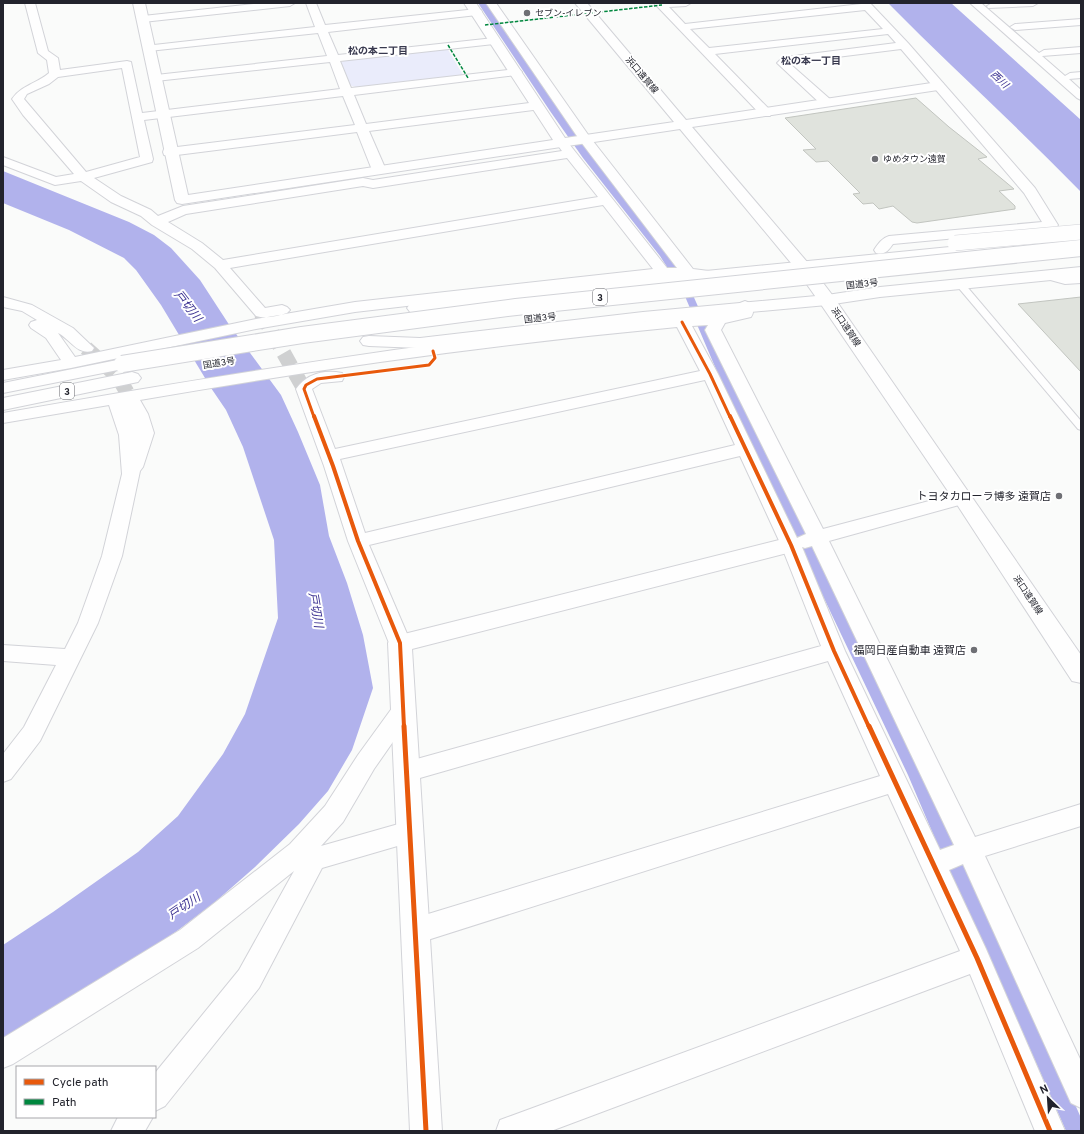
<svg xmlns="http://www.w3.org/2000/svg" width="1084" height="1134" viewBox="0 0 1084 1134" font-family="Overpass,'Noto Sans JP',sans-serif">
<rect width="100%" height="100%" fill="#fafbfa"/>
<path fill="#eaecfb" d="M 447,48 L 463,75 L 356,87 L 349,85 L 340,63 L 346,60 Z"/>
<g fill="#b1b2ec">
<path d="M 478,3 L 487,3 L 526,61 L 570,122 L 680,266 L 716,347 L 821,561 L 1038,1020 L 1081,1118 L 1081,1131 L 1066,1131 L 993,965 L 939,848 L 908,775 L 724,388 L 684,294 L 660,256 L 583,158 L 550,111 Z"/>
<path d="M 888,3 L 951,3 L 1081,120 L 1081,192 C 1018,127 951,67 888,3 Z"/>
<path d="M 3,171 L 129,222 L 154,235 L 171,248 L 200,280 L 228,323 L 281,395 L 298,432 L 320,485 L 329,536 L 347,583 L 363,635 L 373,688 L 352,750 L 328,791 L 299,824 L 255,867 L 214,903 L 177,931 L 107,977 L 3,1039 L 3,945 L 53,912 L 138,852 L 178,816 L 223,754 L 245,714 L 278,618 L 274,540 L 243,447 L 226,410 L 211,388 L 161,305 L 136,270 L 124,258 L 69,230 L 3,203 Z"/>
</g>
<g fill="#e0e3dd" stroke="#c2c5c0">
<path d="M 916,98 L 949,127 L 987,157 L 978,159 L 1014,189 L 999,191 L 1015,206 L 1015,209 L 917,223 L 912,222 L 893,206 L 879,209 L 873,203 L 863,204 L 853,194 L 860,193 L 828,161 L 816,162 L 803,150 L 816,149 L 785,118 Z"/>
<path d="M 1081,297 L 1081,372 L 1018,304 Z"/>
</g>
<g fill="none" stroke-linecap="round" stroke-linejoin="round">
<g stroke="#cfd0d1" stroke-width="15" stroke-dasharray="15 8" stroke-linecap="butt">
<path d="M 261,313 L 304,389"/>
<path d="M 86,348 L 118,377 L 131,399"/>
</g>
<g stroke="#d2d3d8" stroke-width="2">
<path id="lane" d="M 957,282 L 963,282 L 1081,421 L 1081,430 L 1078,429 L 957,286 Z"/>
</g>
<g stroke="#d2d3d8" stroke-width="2">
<g id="street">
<path d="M 25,3 L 35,3 L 48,51 L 58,58 L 60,70 L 127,61 L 131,62 L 142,113 L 340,89 L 330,62 L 156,81 L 152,80 L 150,78 L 152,76 L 156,75 L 327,56 L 318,33 L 149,51 L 144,48 L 145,46 L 315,27 L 306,3 L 316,3 L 325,25 L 477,9 L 481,10 L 482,12 L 477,15 L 328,32 L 338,55 L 494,38 L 499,41 L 494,44 L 340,61 L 351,88 L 516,69 L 520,70 L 522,72 L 520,74 L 516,75 L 354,95 L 366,124 L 537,102 L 541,103 L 543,106 L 541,109 L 369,131 L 386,170 L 384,173 L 374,173 L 372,170 L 357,132 L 169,156 L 164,155 L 163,152 L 164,149 L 169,148 L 355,125 L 343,96 L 144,120 L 153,159 L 152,162 L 94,178 L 121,196 L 151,210 L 158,216 L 183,206 L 363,178 L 373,180 L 562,151 L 556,143 L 558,140 L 566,140 L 667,268 L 677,268 L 581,142 L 486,3 L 496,3 L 589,136 L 693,269 L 717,272 L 719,275 L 717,278 L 712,279 L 663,276 L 355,312 L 256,329 L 71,368 L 3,380 L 3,370 L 61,360 L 46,338 L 31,328 L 29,325 L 31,322 L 37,320 L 22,311 L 3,307 L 3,297 L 32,305 L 73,328 L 94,348 L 92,351 C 77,355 70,339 58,333 L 75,357 L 256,319 L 355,302 L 653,269 L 603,205 L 230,268 L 265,308 L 282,305 L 287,307 L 290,310 L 287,313 C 278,316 265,319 256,316 L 215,268 L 192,249 L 152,225 L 141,216 L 111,202 L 81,181 L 55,185 L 3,165 L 3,157 L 56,177 L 74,174 L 23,115 L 12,99 C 22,85 36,84 49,73 L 47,60 L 38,53 ZM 122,68 L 140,157 L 86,172 L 24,99 L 27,94 L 49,84 L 58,77 ZM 567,158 L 598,197 L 223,260 L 202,243 L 168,222 L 186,214 L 363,186 L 373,188 Z"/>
<path d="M 262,3 L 295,3 L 290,6 L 143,22 L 138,19 L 143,16 Z"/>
<path d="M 654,3 L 691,3 L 686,6 L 669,7 L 685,24 L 870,3 L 908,43 L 1035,188 L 1058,225 L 1056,228 L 1051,229 L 893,244 C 888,251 885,255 876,253 L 874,250 C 878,244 882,238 889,236 L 1042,222 L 1024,193 L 901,49 L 789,63 L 831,100 L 833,103 L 831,106 L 823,106 L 777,63 L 782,58 L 786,57 L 896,43 L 888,34 L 715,54 L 770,110 L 772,113 L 770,116 L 762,116 ZM 865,10 L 883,29 L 709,48 L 690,29 Z"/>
<path d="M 970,3 L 981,3 L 1039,53 L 1044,50 L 1081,47 L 1081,53 L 1042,56 L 1065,76 L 1070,73 L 1081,72 L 1081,78 L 1069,79 L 1081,90 L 1081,100 L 1077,98 Z"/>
<path d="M 992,3 L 1038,3 L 1033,6 L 988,8 L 987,6 Z"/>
<path d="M 1081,19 L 1081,25 L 1015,30 L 1010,27 L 1015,24 Z"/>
<path d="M 1048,271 L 1066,275 L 1081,275 L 1081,283 L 1065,284 L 1043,278 L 1041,275 L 1043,272 Z"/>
<path d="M 745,301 L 750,303 C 754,307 754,313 751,317 L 725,323 L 721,330 L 823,529 L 963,492 L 970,494 L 972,498 L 970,502 L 829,541 L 975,837 L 1081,804 L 1081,826 L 985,856 L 1081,1061 L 1081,1108 L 1071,1103 L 963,864 L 949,870 L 986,949 L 1065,1131 L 1035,1131 L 970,974 L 551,1131 L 496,1131 L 500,1120 L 511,1116 L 960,951 L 888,794 L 415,944 L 406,940 L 402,931 L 406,922 L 415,918 L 880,776 L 828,661 L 406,782 L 398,779 L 394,772 L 398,765 L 406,762 L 821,646 L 781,545 L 740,456 L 369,545 L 411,643 L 408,649 L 400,651 L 392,649 L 389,643 L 348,541 L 324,466 L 296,389 C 306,374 324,369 342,373 L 344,377 L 342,381 L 321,383 L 312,389 L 335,449 L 700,371 L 677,327 C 497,344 318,369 140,400 L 148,414 L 154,433 L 143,467 L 140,471 L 122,556 L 98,623 L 40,741 L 11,779 L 3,782 L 3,754 L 24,727 L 56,665 L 3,661 L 3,645 L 65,649 L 78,623 L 102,556 L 122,474 L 119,435 L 109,405 L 3,423 L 3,413 C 133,390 263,369 394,350 C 502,335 611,324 719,314 L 737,311 L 737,306 L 740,303 ZM 708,325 L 705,330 L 806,534 L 797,538 L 718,374 L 692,326 ZM 705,380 L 735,445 L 365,533 L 340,459 ZM 812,546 L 954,845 L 940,850 L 845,651 L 802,547 L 805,548 Z"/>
<path d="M 403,701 L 411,704 L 414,710 L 411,716 L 374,769 L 343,822 L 321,846 L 409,821 L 418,824 L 421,832 L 418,840 L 322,868 L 259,988 L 165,1106 L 155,1111 L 155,1073 L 239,970 L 294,871 L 198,948 L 13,1064 L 3,1068 L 3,1038 L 180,930 L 290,844 L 325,806 L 358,755 L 395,704 Z"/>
<path d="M 118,1117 L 153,1117 L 145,1131 L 111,1131 Z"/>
</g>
</g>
<g stroke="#d2d3d8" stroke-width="2">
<g id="secondary">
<path d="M 133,3 L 145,3 L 188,195 L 553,140 L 464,3 L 476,3 L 565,138 L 674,122 L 575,3 L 587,3 L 686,120 L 938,82 L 943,83 L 944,86 L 943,89 L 938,90 L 692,127 L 808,263 L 833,296 L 1081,655 L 1081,683 L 1072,681 L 956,503 L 820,303 L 796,269 L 680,129 L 182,204 L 177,203 L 175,200 Z"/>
<path d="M 791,537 L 799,540 L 802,545 L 799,550 L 412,649 L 442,1131 L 410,1131 L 388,643 L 392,637 Z"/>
</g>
</g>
<g stroke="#d2d3d8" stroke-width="2">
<g id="highway">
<path d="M 1042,238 L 1048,240 L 1050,243 L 1048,246 L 513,300 L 416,313 L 410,312 L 407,308 L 410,304 L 416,303 L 513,290 Z"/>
<path d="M 1081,267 L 1081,277 L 880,297 L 827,305 L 643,322 L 420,348 L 369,346 L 363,345 L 360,341 L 363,337 L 369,336 L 420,338 L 643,312 L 827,295 L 880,287 Z"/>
<path d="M 122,359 L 128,360 L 131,364 L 128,368 L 3,393 L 3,383 Z"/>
<path d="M 132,372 L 138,374 L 141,378 L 138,382 L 3,410 L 3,398 Z"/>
</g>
</g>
<use href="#lane" fill="#fefefe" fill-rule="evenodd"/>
<use href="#street" fill="#fefefe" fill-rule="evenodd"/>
<use href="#secondary" fill="#fefefe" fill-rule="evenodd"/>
<use href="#highway" fill="#fefefe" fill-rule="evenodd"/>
<g stroke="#d2d3d8" stroke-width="16" stroke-linecap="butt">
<path id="street-bridge" d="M 955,243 L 1081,232"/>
</g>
<g stroke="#d2d3d8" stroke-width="18" stroke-linecap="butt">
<path id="highway-bridge" d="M 122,364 L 302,335 L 516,307 L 1081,248"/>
</g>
<use href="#street-bridge" stroke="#fefefe" stroke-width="15"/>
<use href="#highway-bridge" stroke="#fefefe" stroke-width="16"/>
<g stroke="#00873e" stroke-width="1.5" stroke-dasharray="3.5 1.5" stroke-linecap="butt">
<path d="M 485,25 L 662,5"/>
<path d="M 448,45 L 468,78"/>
</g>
<g stroke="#fff" stroke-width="5">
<g id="cycleway-far2">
<path d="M 682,322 L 710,374 L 730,417"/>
<path d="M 314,417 L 304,389 L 306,385 L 317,379 L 429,365 L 435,358 L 433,351"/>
</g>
</g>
<g stroke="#fff" stroke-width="6">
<g id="cycleway-far1">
<path d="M 314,416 L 333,466 L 358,541 L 400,643 L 404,727"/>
<path d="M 730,416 L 791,545 L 834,651 L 869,727"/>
</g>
</g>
<g stroke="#fff" stroke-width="8">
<g id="cycleway">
<path d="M 404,726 L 426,1131"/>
<path d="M 869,726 L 977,958 L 1050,1131"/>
</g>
</g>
<use href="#cycleway-far2" stroke="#e8590c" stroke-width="3"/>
<use href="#cycleway-far1" stroke="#e8590c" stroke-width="4"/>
<use href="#cycleway" stroke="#e8590c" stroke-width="5"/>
</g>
<g fill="#6e6f74" stroke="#fff" stroke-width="1.5">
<circle cx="527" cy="13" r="4"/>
<circle cx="875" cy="159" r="4"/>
<circle cx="1059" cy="496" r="4"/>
<circle cx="974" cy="650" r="4"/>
</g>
<g text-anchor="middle" stroke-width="4" stroke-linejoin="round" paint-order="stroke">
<g font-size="9" fill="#22232c" stroke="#fff" text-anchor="start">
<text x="535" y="16">セブン-イレブン</text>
<text x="883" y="162">ゆめタウン遠賀</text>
</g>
<g font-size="9" fill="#22232c" stroke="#fff">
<text transform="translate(642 75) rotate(50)" y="3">浜口遠賀線</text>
<text transform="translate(862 284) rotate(-6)" y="3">国道3号</text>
<text transform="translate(540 318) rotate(-6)" y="3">国道3号</text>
<text transform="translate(846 327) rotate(56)" y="3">浜口遠賀線</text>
<text transform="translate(219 363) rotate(-9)" y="3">国道3号</text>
<text transform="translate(1028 595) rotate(56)" y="3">浜口遠賀線</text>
</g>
<g font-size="10" font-weight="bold" fill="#38394e" stroke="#fff">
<text x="378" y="54">松の本二丁目</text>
<text x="811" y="64">松の本一丁目</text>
</g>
<g font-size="10" font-style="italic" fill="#3d3392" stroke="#fff">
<text transform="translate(1000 79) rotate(43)" y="4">西川</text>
</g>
<g fill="#fff" stroke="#64656b" stroke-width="1">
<rect x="593" y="289" width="14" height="16" rx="3"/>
<rect x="60" y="383" width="14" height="16" rx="3"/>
</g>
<g font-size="10" font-weight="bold" fill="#22232c">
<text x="600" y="301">3</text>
<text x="67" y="395">3</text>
</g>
<g font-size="11" fill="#22232c" stroke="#fff" text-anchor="end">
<text x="1051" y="500">トヨタカローラ博多 遠賀店</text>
<text x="966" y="654">福岡日産自動車 遠賀店</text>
</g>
<g font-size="12" font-style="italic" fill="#3d3392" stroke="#fff">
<text transform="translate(188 306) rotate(52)" y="4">戸切川</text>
<text transform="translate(316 610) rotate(80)" y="4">戸切川</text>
<text transform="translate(184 906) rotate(-34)" y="4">戸切川</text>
</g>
</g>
<rect width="1084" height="1134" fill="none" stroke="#22232c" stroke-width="8"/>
<rect x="16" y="1066" width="140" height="52" fill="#ffffff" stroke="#a7a7ab"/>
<rect x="24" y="1079" width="20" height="6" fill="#e8590c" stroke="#a7a7ab"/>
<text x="52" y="1086" font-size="12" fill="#22232c">Cycle path</text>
<rect x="24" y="1099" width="20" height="6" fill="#00873e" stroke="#a7a7ab"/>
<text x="52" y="1106" font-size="12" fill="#22232c">Path</text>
<g transform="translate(1048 1098) rotate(335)" stroke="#ffffff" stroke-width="3" paint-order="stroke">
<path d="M0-3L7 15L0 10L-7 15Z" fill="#22232c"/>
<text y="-6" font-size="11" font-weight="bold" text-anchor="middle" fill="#22232c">N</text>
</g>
</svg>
